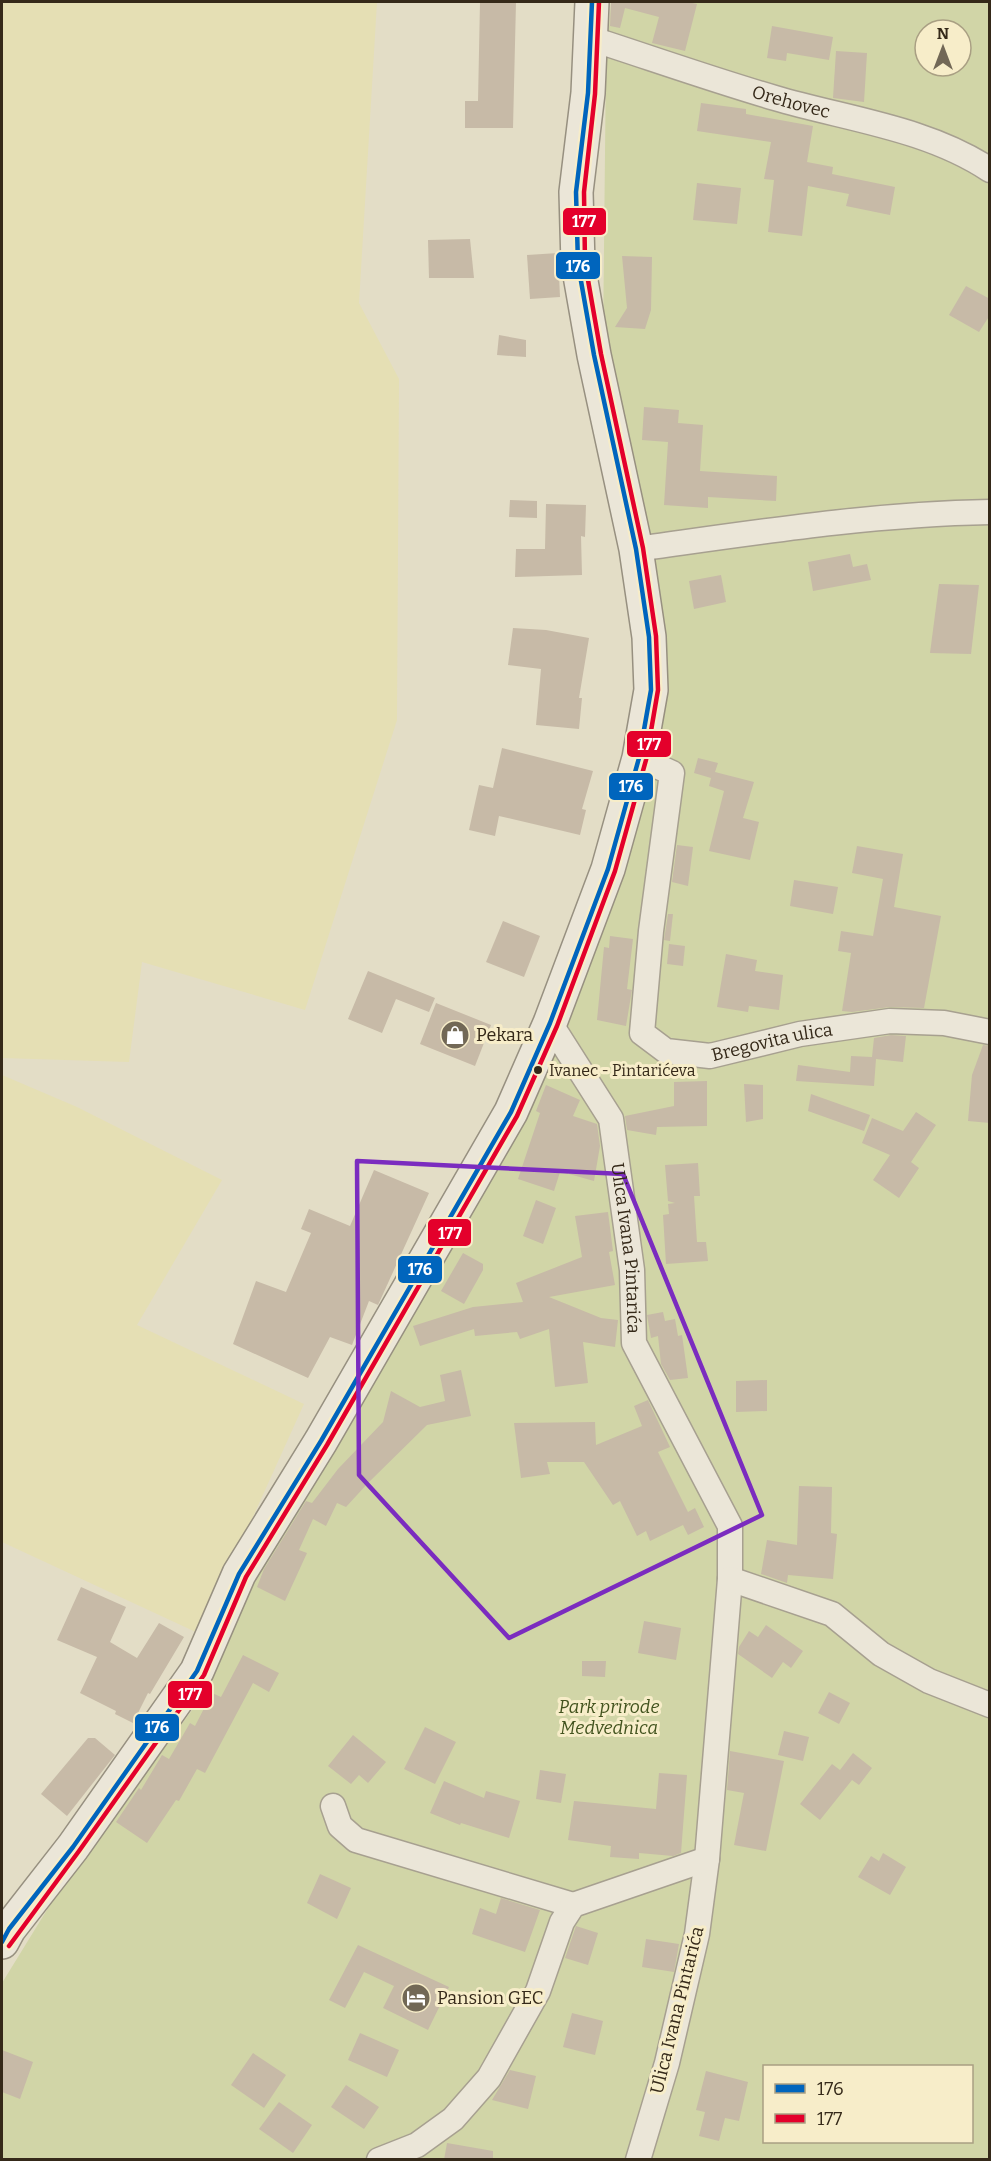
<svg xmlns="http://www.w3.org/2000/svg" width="991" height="2161" viewBox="0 0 991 2161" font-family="Bitter,serif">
<rect width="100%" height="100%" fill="#e3ddc6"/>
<g fill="#e5dfb4">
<path d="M 2,2 L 377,2 L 359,303 L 399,379 L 397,720 L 305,1010 L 142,962 L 129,1062 L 2,1058 Z"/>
<path d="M 2,1075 L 77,1107 L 222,1180 L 137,1325 L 304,1404 L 200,1634 L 2,1542 Z"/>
</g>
<path fill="#d1d5a7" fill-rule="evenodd" d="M 611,2 L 989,2 L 989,2159 L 2,2159 L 2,1983 L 61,1887 L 201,1698 L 311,1454 L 493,1145 L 608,869 L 648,676 L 603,342 L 606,60 ZM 925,30 L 961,30 L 961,66 L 925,66 ZM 764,2066 L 972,2066 L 972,2142 L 764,2142 Z"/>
<g fill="#c7baa7">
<path d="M 480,2 L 516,2 L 513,128 L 465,128 L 465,101 L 478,101 Z"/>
<path d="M 611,2 L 687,2 L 697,4 L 685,51 L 652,43 L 659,17 L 625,8 L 620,28 L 610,26 Z"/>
<path d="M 772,26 L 833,37 L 829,60 L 787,53 L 786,61 L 767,58 Z"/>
<path d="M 836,51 L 867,53 L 864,102 L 833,98 Z"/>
<path d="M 701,103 L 746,109 L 746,114 L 813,126 L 807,162 L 833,167 L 832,174 L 895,187 L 890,215 L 846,206 L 849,194 L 808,186 L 802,236 L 768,232 L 774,180 L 764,179 L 771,142 L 697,131 Z"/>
<path d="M 697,183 L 741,188 L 737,224 L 693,220 Z"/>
<path d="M 470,239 L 474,278 L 429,278 L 428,240 Z"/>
<path d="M 558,253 L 560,297 L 530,299 L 527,255 Z"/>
<path d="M 622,256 L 652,257 L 651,310 L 645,329 L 615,327 L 627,308 Z"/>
<path d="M 966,286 L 990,299 L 990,315 L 979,332 L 949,315 Z"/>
<path d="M 499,335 L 526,340 L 526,357 L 497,355 Z"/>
<path d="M 644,407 L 679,410 L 678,423 L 703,425 L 700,471 L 777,476 L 776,501 L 708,497 L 708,508 L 664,505 L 668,442 L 642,440 Z"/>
<path d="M 510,500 L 537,501 L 537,518 L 509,517 Z"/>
<path d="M 546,504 L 586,505 L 585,537 L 581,536 L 582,575 L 515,577 L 516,549 L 545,549 Z"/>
<path d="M 850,554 L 853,567 L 867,564 L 871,580 L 813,591 L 808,562 Z"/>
<path d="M 721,575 L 726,602 L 694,609 L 689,581 Z"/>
<path d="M 939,584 L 979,585 L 971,654 L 930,653 Z"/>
<path d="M 513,628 L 546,630 L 589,638 L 579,698 L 582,698 L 579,729 L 536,725 L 541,669 L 508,665 Z"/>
<path d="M 502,748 L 593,771 L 582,809 L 586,810 L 580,835 L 499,816 L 495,836 L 469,830 L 479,785 L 493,788 Z"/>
<path d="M 698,758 L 718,763 L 715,772 L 754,782 L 743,818 L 759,822 L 750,860 L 709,851 L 724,791 L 709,786 L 711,778 L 694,773 Z"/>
<path d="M 677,845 L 693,847 L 688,886 L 672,882 Z"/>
<path d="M 857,846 L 903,854 L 894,907 L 941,916 L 924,1008 L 890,1007 L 852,1012 L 842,1011 L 851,953 L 838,951 L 841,931 L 873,936 L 883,879 L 852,873 Z"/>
<path d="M 794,880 L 838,887 L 833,914 L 790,906 Z"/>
<path d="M 668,914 L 673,914 L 670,941 L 664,940 Z"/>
<path d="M 503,921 L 540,936 L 524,977 L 486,962 Z"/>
<path d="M 610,936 L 633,939 L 627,989 L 632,990 L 626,1026 L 597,1020 L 604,947 L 609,948 Z"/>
<path d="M 669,944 L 685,946 L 683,966 L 667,964 Z"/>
<path d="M 726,954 L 757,960 L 755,971 L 783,975 L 779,1010 L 749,1006 L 748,1012 L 717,1007 Z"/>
<path d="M 368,971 L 435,998 L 429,1012 L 396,999 L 382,1033 L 348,1019 Z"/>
<path d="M 436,1003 L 491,1025 L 475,1066 L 420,1044 Z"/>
<path d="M 891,1035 L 906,1036 L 903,1062 L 876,1059 L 874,1086 L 796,1081 L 798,1065 L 850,1072 L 851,1056 L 872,1057 L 874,1038 Z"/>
<path d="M 983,1045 L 990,1046 L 990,1123 L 968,1121 L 972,1075 Z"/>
<path d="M 707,1081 L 707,1126 L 657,1127 L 656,1135 L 627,1130 L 625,1116 L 674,1106 L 674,1082 Z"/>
<path d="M 744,1084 L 763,1085 L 763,1119 L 746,1122 Z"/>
<path d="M 546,1085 L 580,1100 L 573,1116 L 597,1124 L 600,1146 L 594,1181 L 569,1174 L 569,1172 L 568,1174 L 560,1172 L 554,1191 L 518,1179 L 540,1113 L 536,1111 Z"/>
<path d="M 811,1094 L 870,1115 L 864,1131 L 808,1111 Z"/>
<path d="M 916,1112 L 936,1125 L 911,1162 L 919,1168 L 899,1198 L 873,1180 L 890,1155 L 862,1143 L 872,1118 L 903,1131 Z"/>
<path d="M 698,1163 L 700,1196 L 694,1196 L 697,1242 L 706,1242 L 708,1261 L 666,1264 L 663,1215 L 669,1214 L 668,1204 L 675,1203 L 668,1201 L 665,1165 Z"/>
<path d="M 374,1170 L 429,1193 L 378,1305 L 369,1301 L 352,1345 L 330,1337 L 308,1378 L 233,1344 L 256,1281 L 286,1292 L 311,1233 L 301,1229 L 309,1209 L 350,1226 Z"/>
<path d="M 536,1200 L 556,1208 L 543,1244 L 523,1236 Z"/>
<path d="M 608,1212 L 613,1251 L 609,1252 L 615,1285 L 549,1297 L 601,1318 L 618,1320 L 615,1347 L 583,1342 L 588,1383 L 555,1387 L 549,1329 L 520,1339 L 517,1332 L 475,1336 L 474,1329 L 420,1346 L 413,1326 L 473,1307 L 523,1302 L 516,1283 L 582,1257 L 575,1216 Z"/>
<path d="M 463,1253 L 483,1264 L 483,1270 L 464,1304 L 441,1291 Z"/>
<path d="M 663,1312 L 665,1321 L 675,1319 L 678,1336 L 682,1335 L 688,1378 L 670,1380 L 661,1364 L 658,1336 L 651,1338 L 647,1315 Z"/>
<path d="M 461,1370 L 471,1416 L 427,1425 L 368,1483 L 346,1507 L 337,1503 L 326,1526 L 313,1519 L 299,1550 L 307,1553 L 285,1601 L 257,1587 L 264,1569 L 306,1501 L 312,1503 L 338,1469 L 383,1422 L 391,1391 L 420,1407 L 445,1401 L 440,1375 Z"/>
<path d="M 767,1380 L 767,1411 L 736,1412 L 736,1381 Z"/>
<path d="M 648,1400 L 670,1447 L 658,1452 L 688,1512 L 695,1508 L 704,1527 L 688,1535 L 683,1525 L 650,1541 L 646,1531 L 637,1536 L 620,1501 L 613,1505 L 584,1462 L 547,1462 L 550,1474 L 521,1478 L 514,1423 L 595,1422 L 596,1445 L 642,1426 L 634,1406 Z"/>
<path d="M 799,1486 L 832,1487 L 831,1533 L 837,1534 L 833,1579 L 788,1575 L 787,1583 L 761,1574 L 767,1540 L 797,1545 Z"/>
<path d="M 81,1587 L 126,1607 L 110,1642 L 137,1658 L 159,1623 L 184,1637 L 150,1694 L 148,1693 L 133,1723 L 115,1714 L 116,1711 L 80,1693 L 97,1657 L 57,1640 Z"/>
<path d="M 644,1621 L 681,1628 L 676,1660 L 638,1653 Z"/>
<path d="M 766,1625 L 803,1651 L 791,1668 L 783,1662 L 772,1678 L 738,1654 L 739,1647 L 749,1631 L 758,1637 Z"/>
<path d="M 243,1655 L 279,1673 L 269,1692 L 253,1683 L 205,1773 L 197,1769 L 179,1801 L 176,1800 L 147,1843 L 116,1822 L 139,1788 L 141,1790 L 162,1755 L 169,1759 L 190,1723 L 195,1726 L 212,1693 L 221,1697 Z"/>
<path d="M 582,1661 L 606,1661 L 605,1677 L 582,1676 Z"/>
<path d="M 829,1692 L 850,1703 L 839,1724 L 818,1713 Z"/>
<path d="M 425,1727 L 456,1742 L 435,1784 L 404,1769 Z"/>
<path d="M 784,1731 L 809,1737 L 803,1761 L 778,1755 Z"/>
<path d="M 353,1735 L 386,1762 L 368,1783 L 359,1775 L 351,1784 L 328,1766 Z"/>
<path d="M 88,1738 L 95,1738 L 115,1755 L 67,1816 L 41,1794 Z"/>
<path d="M 730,1751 L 784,1761 L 766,1851 L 734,1845 L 744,1793 L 727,1790 Z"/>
<path d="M 853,1753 L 872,1768 L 859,1785 L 852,1780 L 820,1820 L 800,1804 L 832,1764 L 840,1770 Z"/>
<path d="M 540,1770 L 566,1774 L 561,1803 L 536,1799 Z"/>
<path d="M 659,1773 L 687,1775 L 681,1853 L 673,1856 L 639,1853 L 639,1859 L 610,1857 L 611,1846 L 568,1840 L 574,1801 L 656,1809 Z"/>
<path d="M 444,1781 L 484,1798 L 486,1791 L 520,1801 L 509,1838 L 461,1823 L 460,1825 L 430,1813 Z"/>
<path d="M 883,1853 L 906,1867 L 890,1895 L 858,1877 L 871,1856 L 879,1861 Z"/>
<path d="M 320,1874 L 351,1888 L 337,1919 L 307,1903 Z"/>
<path d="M 501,1898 L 540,1910 L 525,1952 L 472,1934 L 480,1908 L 496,1914 Z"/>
<path d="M 576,1926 L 598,1933 L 588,1965 L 565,1958 Z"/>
<path d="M 646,1939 L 679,1944 L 674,1972 L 642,1967 Z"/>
<path d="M 358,1945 L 449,1987 L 428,2030 L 383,2008 L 394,1986 L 364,1972 L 345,2008 L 329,2000 Z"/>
<path d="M 572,2013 L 603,2021 L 595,2055 L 563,2047 Z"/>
<path d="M 360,2033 L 399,2050 L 387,2077 L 348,2060 Z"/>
<path d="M 2,2050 L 33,2062 L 20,2099 L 2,2092 Z"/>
<path d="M 253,2053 L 286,2075 L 264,2108 L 231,2085 Z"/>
<path d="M 510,2070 L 536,2076 L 528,2109 L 492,2100 Z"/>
<path d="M 706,2071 L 748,2082 L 739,2121 L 725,2118 L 719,2141 L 699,2136 L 705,2112 L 696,2110 Z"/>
<path d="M 346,2085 L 379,2107 L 364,2129 L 331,2107 Z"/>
<path d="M 279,2102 L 312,2125 L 293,2153 L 259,2129 Z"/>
<path d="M 447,2143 L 493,2151 L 493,2160 L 444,2160 Z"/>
</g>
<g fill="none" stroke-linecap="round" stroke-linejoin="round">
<g stroke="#a7a090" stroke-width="27">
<g id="street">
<path id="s1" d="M 589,38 C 651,58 713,80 775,98 C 846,119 927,128 990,170"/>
<path d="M 636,549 C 752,533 871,514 990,512"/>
<path id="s2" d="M 639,758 L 672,773 L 651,931 L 642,1033 L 666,1051 L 710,1056 L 800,1034 L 890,1021 L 944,1023 L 990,1032"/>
<path id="s3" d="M 550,1023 L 611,1119 L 632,1270 L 634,1343 L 730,1526 L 730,1579 L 707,1859 L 697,1934 L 667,2063 L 638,2160"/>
<path d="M 730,1579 L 832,1614 L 881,1654 L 929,1681 L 990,1705"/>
<path d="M 333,1806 L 340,1826 L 356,1840 L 573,1905"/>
<path d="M 379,2160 L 417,2145 L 453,2119 L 489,2078 L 538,1991 L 562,1922 L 573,1905 L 707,1859"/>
</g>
</g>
<g stroke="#979080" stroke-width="36">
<path id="secondary" d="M 2,1942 L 9,1929 L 73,1847 L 197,1671 L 239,1574 L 321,1441 L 511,1112 L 550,1023 L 608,869 L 639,758 L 651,690 L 649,637 L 636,549 L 594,355 L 578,264 L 576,192 L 588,93 L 592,2"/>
</g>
<use href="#street" stroke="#ebe6d8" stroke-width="24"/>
<use href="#secondary" stroke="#ebe6d8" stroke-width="33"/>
<g stroke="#f7edc9" stroke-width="9">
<path id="bus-1" d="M 2,1942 L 9,1929 L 73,1847 L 197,1671 L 239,1574 L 321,1441 L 511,1112 L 550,1023 L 608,869 L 639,758 L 651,690 L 649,637 L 636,549 L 594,355 L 578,264 L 576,192 L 588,93 L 592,2"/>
</g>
<g stroke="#f7edc9" stroke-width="9">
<path id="bus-2" d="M 9,1946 L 79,1851 L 204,1675 L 246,1577 L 327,1445 L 517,1116 L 557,1026 L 615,871 L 646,760 L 658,690 L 656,636 L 643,548 L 601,354 L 585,263 L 584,192 L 595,94 L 599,2"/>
</g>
<use href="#bus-1" stroke="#0065bd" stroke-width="4.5"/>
<use href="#bus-2" stroke="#e4002b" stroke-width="4.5"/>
</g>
<path fill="none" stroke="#7b2cbf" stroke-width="4.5" stroke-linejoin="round" d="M 357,1161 L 623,1174 L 762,1515 L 509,1638 L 359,1475 Z"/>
<defs>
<g id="shop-disc" transform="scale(1.5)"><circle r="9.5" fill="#726856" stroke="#f7edc9"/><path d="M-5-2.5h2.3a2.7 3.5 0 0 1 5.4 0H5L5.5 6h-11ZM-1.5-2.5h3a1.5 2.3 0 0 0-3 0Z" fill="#fff"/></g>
<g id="hotel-disc" transform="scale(1.5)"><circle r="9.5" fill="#726856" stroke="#f7edc9"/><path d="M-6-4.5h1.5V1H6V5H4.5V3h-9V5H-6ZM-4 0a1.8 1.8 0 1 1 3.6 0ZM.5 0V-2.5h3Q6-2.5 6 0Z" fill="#fff"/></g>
</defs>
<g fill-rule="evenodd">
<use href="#shop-disc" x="455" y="1035"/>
<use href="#hotel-disc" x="416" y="1998"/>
</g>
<circle fill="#352919" stroke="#f7edc9" stroke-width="2" cx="538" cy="1070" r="5"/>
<g text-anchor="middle" stroke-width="6" stroke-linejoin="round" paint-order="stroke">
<g font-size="16" fill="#352919" stroke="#f7edc9" text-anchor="start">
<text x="549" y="1076">Ivanec - Pintarićeva</text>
</g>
<g font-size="18" fill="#352919" stroke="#f7edc9">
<text dy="6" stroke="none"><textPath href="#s1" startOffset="212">Orehovec</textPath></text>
<text dy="6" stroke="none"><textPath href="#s2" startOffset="436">Bregovita ulica</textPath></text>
<text dy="6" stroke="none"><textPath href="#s3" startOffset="244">Ulica Ivana Pintarića</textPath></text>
<text transform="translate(677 2010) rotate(-76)" y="6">Ulica Ivana Pintarića</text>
</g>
<g font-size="18" fill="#352919" stroke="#f7edc9" text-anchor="start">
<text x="476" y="1041">Pekara</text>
<text x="437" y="2004">Pansion GEC</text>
</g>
<g font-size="18" font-style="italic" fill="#42531e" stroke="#f7edc9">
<text x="609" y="1713">Park prirode<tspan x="609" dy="21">Medvednica</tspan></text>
</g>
</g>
<g stroke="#f7edc9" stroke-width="2">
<rect x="562" y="207" width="45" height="29" rx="6" fill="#e4002b"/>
<rect x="555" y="251" width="46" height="29" rx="6" fill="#0065bd"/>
<rect x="626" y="730" width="46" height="28" rx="6" fill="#e4002b"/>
<rect x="608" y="772" width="46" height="29" rx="6" fill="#0065bd"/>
<rect x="427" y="1218" width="45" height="29" rx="6" fill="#e4002b"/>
<rect x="397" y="1255" width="46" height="29" rx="6" fill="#0065bd"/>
<rect x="167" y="1680" width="46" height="29" rx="6" fill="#e4002b"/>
<rect x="134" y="1713" width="46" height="29" rx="6" fill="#0065bd"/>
</g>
<g font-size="16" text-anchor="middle" font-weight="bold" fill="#fff">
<text x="584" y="227">177</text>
<text x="578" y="272">176</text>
<text x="649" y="750">177</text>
<text x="631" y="792">176</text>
<text x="450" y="1239">177</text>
<text x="420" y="1275">176</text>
<text x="190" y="1700">177</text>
<text x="157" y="1733">176</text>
</g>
<rect width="991" height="2161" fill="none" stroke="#352919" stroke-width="6"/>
<rect x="763" y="2065" width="210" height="78" fill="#f7edc9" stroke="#a99f83" stroke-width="1.5"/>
<rect x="775" y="2084" width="30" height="9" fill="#0065bd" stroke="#a99f83" stroke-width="1.5"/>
<text x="817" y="2095" font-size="18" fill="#352919">176</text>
<rect x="775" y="2114" width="30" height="9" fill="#e4002b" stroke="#a99f83" stroke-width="1.5"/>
<text x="817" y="2125" font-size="18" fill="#352919">177</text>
<g transform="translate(943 48)"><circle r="28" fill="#f7edc9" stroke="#a99f83" stroke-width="1.5"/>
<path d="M0-4.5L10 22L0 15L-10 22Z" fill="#726856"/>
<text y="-9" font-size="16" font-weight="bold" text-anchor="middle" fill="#352919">N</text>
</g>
</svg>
